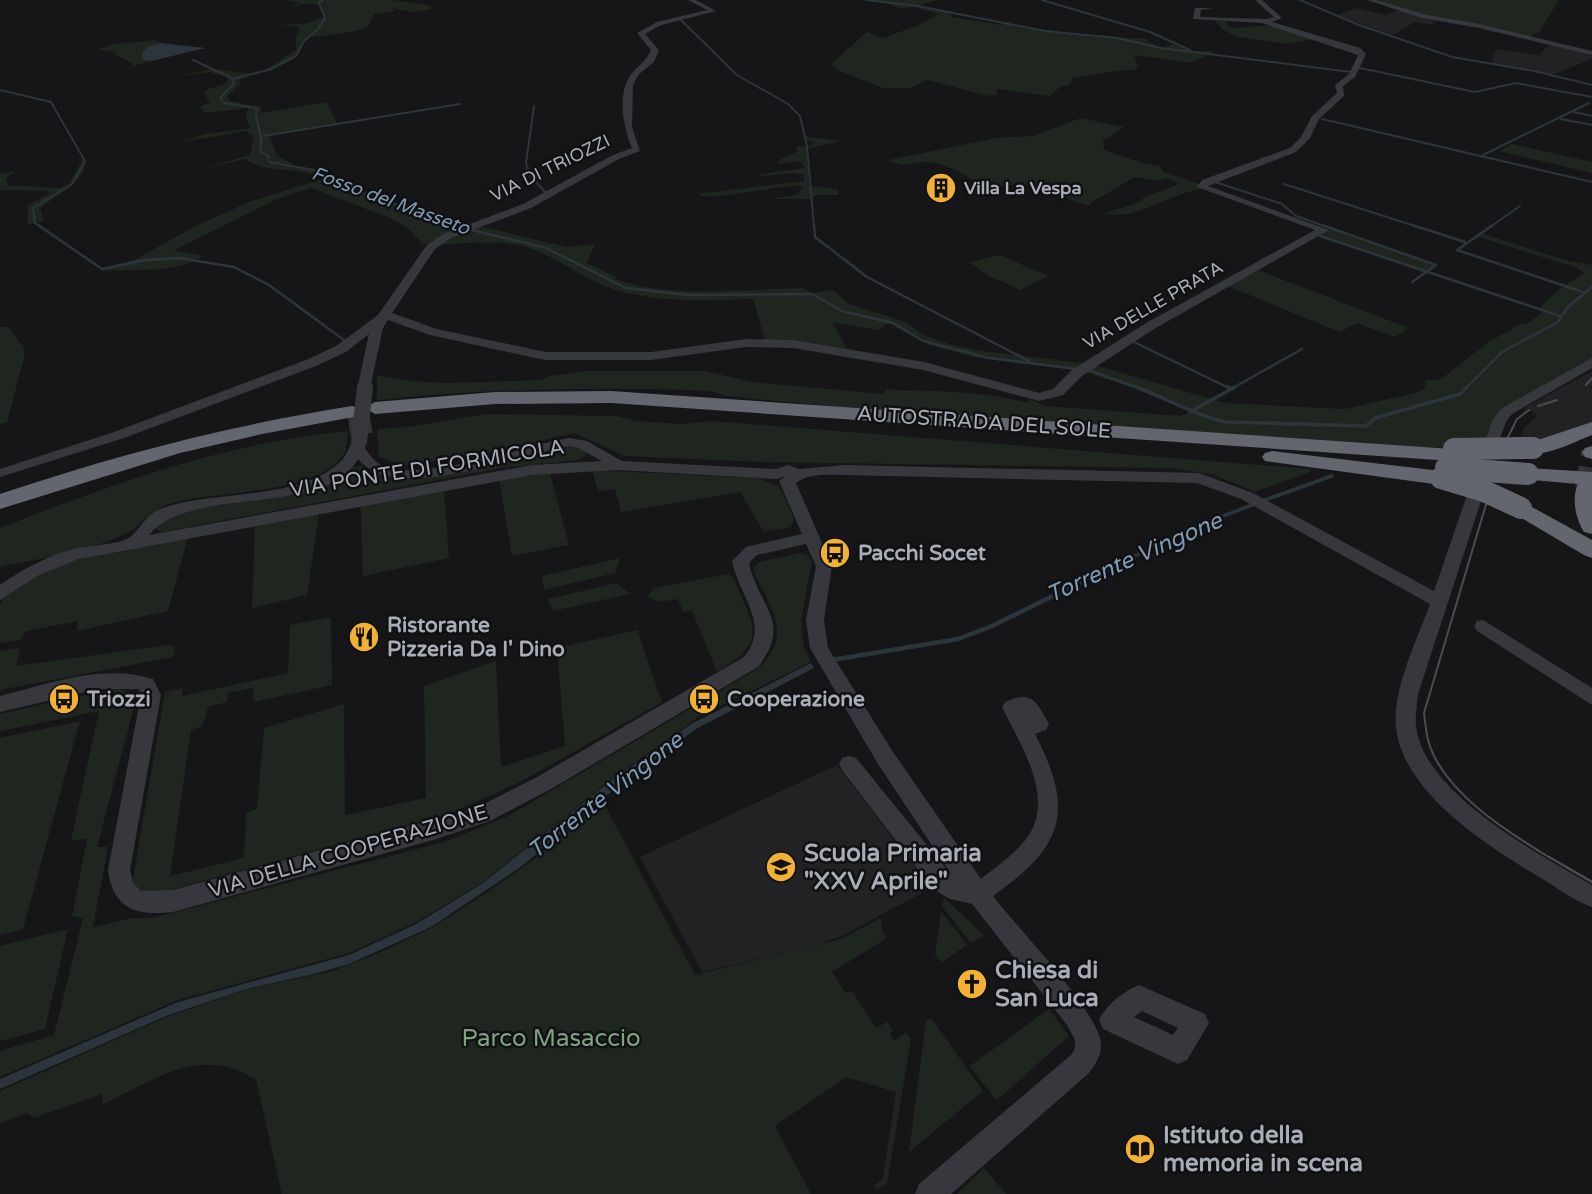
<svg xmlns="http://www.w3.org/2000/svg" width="1592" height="1194" viewBox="0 0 1592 1194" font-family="'Varela Round',sans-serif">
<rect width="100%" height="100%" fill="#161618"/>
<g fill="#222225">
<path d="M 1356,8 L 1386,15 L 1402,9 L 1440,19 L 1431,25 L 1415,22 L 1392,35 L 1337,15 Z"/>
<path d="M 1551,43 L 1592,53 L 1592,59 L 1552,75 L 1491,64 L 1496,49 L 1539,55 Z"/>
<path d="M 1592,371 L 1592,423 L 1534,443 L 1517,444 L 1525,427 L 1538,415 L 1524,408 Z"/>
<path d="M 837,765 L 931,888 L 842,936 L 814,946 L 702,972 L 640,857 Z"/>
</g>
<g fill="#1e261f">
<path d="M 281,0 L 393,0 L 431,6 L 431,9 L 413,12 L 392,8 L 395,11 L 374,14 C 372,19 370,25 365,28 C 353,33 322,36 308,37 L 296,56 L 262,72 L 296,50 L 296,37 L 300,31 L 298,26 L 274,26 L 308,23 L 324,17 L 322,6 C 306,1 303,4 286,8 L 300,2 Z"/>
<path d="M 862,0 L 937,0 L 919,5 L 954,13 L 950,14 L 951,17 L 1002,25 L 1008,21 L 1015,25 L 1045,31 L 1107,38 L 1143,38 L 1161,48 L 1174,44 L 1192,51 L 1215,51 L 1192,63 L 1134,55 L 1138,67 L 1136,70 C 1115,69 1093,76 1072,78 L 1070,85 L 1060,87 L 1050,96 L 998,89 L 996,95 L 989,96 L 927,80 L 910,88 L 883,88 L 835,69 L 831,64 L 867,32 L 883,38 L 919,25 L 939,14 L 912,7 L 901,9 L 887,3 Z"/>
<path d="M 1370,0 L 1559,0 L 1539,32 L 1528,38 L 1422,16 Z"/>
<path d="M 1215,21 L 1226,21 L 1229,27 L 1234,28 L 1272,25 L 1317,38 L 1287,44 L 1238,37 L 1223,30 Z"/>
<path d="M 156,40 L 160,43 L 154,45 L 146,61 L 151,61 L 127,68 L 134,64 L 114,54 L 115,52 L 97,49 L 115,44 Z"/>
<path d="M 212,69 L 255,74 L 241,78 L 239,86 L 226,97 L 230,101 L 260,107 L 262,113 L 326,102 L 338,125 L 269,135 L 277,156 L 291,163 L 292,167 L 314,170 L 359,191 L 462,228 L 475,225 L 567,247 L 595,244 L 587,263 L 617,277 L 614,279 C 672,299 742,289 803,288 L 812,293 L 833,290 L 849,304 L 906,322 L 922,334 L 946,343 L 975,350 L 1092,364 L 1225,403 L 1345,409 L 1419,392 L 1425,388 L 1425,380 L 1440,380 L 1487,343 L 1522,323 L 1527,324 L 1543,312 L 1538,310 C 1552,293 1566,285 1584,273 L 1577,268 L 1476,236 L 1480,233 L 1568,261 L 1592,265 L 1592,362 L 1514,406 L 1480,450 L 1421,447 L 1384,450 L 989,422 L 727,396 L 709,391 C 598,386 487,389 377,400 L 377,375 C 432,388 487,381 542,380 L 549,376 L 588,371 L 705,371 L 752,382 L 884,394 L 886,389 C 933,392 982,390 1027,403 L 1030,399 L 1046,406 L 1181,416 L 1190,412 L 1180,403 L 1082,371 L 973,357 L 930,345 L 888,323 L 879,330 L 832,322 L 846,346 L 845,352 L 766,343 L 753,299 C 706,300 650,304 605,286 C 574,274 553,253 518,245 C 491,239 450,246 423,244 L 405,226 L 390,218 L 311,188 L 277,199 L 174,250 L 203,256 C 178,274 131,269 102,271 L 138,258 L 194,227 L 249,202 L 322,179 C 297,164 271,177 245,159 L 198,170 L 250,155 L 254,136 L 246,131 L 182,142 L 205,134 L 250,128 L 246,117 L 248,108 L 204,113 L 200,106 L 210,103 L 203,91 L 227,83 L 227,77 L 210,72 L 176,76 Z"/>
<path d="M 1081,118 L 1124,127 L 1103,141 L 1104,150 L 1142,163 L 1160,166 L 1162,171 L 1201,185 L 1204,189 C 1175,190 1134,223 1106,213 L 1140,202 L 1143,198 L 1179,184 L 1169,178 L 1156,181 L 1135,177 L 1092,202 L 1089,206 L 1022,183 L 972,193 L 975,181 C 962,173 943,162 927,162 C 909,161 907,170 889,160 L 995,138 L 1033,136 Z"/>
<path d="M 804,136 L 842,141 L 807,149 L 809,186 L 837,189 L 839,195 L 816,195 L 811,199 L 770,199 L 796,195 L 803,188 L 796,185 L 720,196 L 701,196 L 700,194 L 705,193 L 804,181 L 804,175 L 792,173 L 757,177 L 760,174 L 805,168 L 801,161 L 779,164 L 778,161 L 798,151 L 796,147 L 812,145 L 813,142 L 805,141 Z"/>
<path d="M 1512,144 L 1592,162 L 1592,173 L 1499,151 Z"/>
<path d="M 83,159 L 86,162 C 80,188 58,192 40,209 L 44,221 L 27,225 L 28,205 L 50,193 L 49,191 L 0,190 L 0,174 L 15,171 L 6,179 L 7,185 L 55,188 L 68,186 Z"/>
<path d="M 1323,229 L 1340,231 L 1436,265 L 1424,273 L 1317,235 Z"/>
<path d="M 999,255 L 1049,276 L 1020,290 L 989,276 L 969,262 Z"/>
<path d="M 1255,269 L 1409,328 L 1395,337 L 1357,323 L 1340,332 L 1225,285 Z"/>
<path d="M 0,327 L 9,327 L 24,347 L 24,358 L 7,422 L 0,424 Z"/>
<path d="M 488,414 L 616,416 L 637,421 L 682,424 L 712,421 L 1310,469 L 1310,472 L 1255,492 L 1212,474 L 1170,468 L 763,462 L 624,456 L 575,433 L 489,452 L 404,466 L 379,457 L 377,429 C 414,428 451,419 488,414 Z"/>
<path d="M 348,431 C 347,437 347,446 345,452 C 322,496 212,490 169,504 C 151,509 140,527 125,534 C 87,552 41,558 0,567 L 0,528 C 111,484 228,442 348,431 Z"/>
<path d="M 574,445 L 585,450 L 586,454 L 578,460 L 502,468 L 162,532 L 154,528 L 156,523 L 188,510 L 287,495 L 350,467 L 362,466 L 370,471 L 399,477 Z"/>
<path d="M 592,470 L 757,478 L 779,486 L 794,518 L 791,527 L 764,532 L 740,492 L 621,512 L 615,489 L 598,491 Z"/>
<path d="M 550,473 L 569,545 L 512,556 L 499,479 Z"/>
<path d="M 444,490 L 449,558 L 363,576 L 361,506 Z"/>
<path d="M 319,513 L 307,595 L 252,608 L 255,526 Z"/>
<path d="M 188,537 L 168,611 L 77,631 L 78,621 L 26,631 L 20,640 L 0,643 C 0,632 0,615 0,605 C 16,562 146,546 188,537 Z"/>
<path d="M 800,553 L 808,555 L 812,562 C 807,593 792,633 811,662 L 700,716 L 611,780 L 483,882 L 415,923 L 349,953 L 178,1000 L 0,1077 L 0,1051 L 54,1035 L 83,918 L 72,916 L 87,839 L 71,840 L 99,711 L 0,731 L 0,714 L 112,689 L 130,691 L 134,707 L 97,847 L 108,847 L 93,927 L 132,918 L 153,918 L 444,842 L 508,816 L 756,670 C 795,636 771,610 753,570 L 758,562 Z"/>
<path d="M 620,558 L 615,573 L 544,590 L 542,576 Z"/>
<path d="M 728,574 L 733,578 C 754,627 770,640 717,672 L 692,611 L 683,612 L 678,599 L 660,602 L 647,596 L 655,588 Z"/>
<path d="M 617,583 L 630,594 L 553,611 L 548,599 Z"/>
<path d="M 331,617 L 332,685 L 254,702 L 253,688 L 228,693 L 227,702 L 208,707 L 202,726 L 191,730 L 170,876 L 244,858 L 246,813 L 257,809 L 264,728 L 344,704 L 345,815 L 426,798 L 424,686 L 496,661 L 501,767 L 565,746 L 557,648 L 637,630 L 662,702 L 520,782 L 452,813 L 162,892 L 143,891 L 132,885 L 165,692 L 182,688 L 182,696 L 288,673 L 290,625 Z"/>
<path d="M 168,645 L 175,647 L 173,657 L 0,690 L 0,651 L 20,648 L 16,666 Z"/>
<path d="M 80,721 L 23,929 L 0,935 L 0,738 Z"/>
<path d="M 602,800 L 695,975 L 841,939 L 881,918 L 881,928 L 887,938 L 832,972 L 846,993 L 852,991 L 876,1028 L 887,1022 L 893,1031 L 890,1034 L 894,1041 L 906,1033 L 911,1039 L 887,1183 L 877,1190 L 874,1186 L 883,1178 L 896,1092 L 846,1077 L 775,1126 L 811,1194 L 282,1194 L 256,1080 C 201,1044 155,1080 103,1104 L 102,1094 L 34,1118 L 27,1113 L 0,1123 L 0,1091 L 164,1018 L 244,990 L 333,971 L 383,951 L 431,928 L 479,898 L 533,860 Z"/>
<path d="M 944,898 L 984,935 L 971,943 L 942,906 Z"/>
<path d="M 941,911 L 967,945 L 942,962 L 935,955 Z"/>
<path d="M 68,929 L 45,1029 L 0,1041 L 0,946 Z"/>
<path d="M 1049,1009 L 1069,1036 L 996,1101 L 970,1066 Z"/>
<path d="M 931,1018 L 983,1091 L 909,1152 L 926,1021 Z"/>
<path d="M 984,1168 L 1006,1194 L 957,1194 Z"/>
</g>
<g fill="#2c353c">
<path d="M 160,43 L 206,48 L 151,61 L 143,60 L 142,52 L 150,46 Z"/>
<path d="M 811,663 L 814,668 L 696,729 L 610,793 L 522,866 L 431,927 L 349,964 L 318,973 L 246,989 L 166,1016 L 0,1089 L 0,1079 L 178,1002 L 349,955 L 416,924 L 483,883 L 612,780 L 691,724 Z"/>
</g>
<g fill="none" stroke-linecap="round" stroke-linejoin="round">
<g stroke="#2c353c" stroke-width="2">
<path d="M 866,0 L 918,6 L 1045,31 L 1117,38 L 1161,48 L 1351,72"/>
<path d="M 1042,0 L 1150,32 L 1190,50"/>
<path d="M 1300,0 L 1359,25 L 1452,57 L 1534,71 L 1592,85"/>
<path d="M 681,20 L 737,75 L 788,104 L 800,116 L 807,146 L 814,227"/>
<path d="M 193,60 L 234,79"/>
<path d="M 1355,67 L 1475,92 L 1516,83 L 1592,97"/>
<path d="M 234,79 L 233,85 L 220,98 L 224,103 L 256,108 C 255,126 264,132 260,151 L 268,156 L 269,162 L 314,170 L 359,191 L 458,227"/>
<path d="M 234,79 L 271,69 L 296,56 L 304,41 L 317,30 L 325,18 L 319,3 L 323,0"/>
<path d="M 0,90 L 51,102 L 85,161 L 72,184 L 33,208 L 35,223 L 41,227"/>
<path d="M 534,106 L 526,163 L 529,174 L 546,193"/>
<path d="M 1574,112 L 1592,116"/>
<path d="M 1322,119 L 1592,182"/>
<path d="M 1561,119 L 1592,125"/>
<path d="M 263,136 L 460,104"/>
<path d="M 1483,155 L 1589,103"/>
<path d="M 1215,182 L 1282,204 L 1296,216 L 1327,227"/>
<path d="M 1284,184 L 1418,227"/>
<path d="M 1490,227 L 1520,206"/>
</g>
<g stroke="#2c353c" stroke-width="2.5">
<path d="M 38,225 L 102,269 L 145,260 L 179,258 L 234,267 L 269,285 L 344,340"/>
<path d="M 451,225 L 546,248 L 626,288 L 688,295 L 812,294 L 842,311 L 893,323 L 923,341 L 989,358 L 1077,369"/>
<path d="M 814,225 L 815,237 L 867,277 L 1029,361"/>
<path d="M 1322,225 L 1436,265 L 1412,282"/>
<path d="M 1412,225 L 1465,242"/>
<path d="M 1493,225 L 1457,250 L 1583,292"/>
<path d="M 1320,236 L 1560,316"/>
<path d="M 1134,342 L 1231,389"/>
<path d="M 1088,370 L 1141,389"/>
<path d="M 1231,389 L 1302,349"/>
<path d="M 1465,389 L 1502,352 L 1558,322 L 1567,308 L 1592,287"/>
</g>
<g stroke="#2c353c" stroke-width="3.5">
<path d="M 1136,387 C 1166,398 1194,415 1225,422 L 1366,426 L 1375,418 L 1460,394 L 1467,387"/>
<path d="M 1228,387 L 1232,389"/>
<path d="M 1190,412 L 1235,387"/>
<path d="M 1262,501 L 1332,476"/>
<path d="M 1055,595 L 1194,527 L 1255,504"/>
</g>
<path stroke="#2c353c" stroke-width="4.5" d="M 832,660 L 958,639 L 992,626 L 1059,593"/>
<g stroke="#333438" stroke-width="22" stroke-dasharray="22 10" stroke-linecap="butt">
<path d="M 349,425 L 376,421"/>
<path d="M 1586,489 L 1592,453"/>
</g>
<g fill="#37383d" fill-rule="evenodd">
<path d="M 688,0 L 696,0 L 716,11 L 661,25 L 645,34 L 659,50 L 654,62 L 638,75 L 633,85 L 632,127 L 640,151 L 619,159 L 531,208 L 451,238 L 435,249 L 392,313 L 437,329 L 545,352 L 651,352 L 746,339 L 793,340 L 924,362 L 1039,393 L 1053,389 L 1072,370 L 1146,323 L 1315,230 L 1197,187 L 1202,180 L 1290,148 L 1301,137 L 1312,116 L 1337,93 L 1335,85 L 1349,74 L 1358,55 L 1262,23 L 1193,19 L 1195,8 L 1213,8 L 1201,10 L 1200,17 L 1266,19 L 1274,17 L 1255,0 L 1262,0 L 1282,18 L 1272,22 L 1360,48 L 1366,54 L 1355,77 L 1343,86 L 1344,96 L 1319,119 L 1310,138 L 1296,152 L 1208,186 L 1329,230 L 1154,329 L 1082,376 L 1063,395 L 1039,401 L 923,370 L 793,348 L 746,347 L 651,360 L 545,360 L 430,335 L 388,320 L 383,328 L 370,388 L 360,388 L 358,385 L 369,334 L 346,352 L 316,366 L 124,438 L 0,477 L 0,469 L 114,432 L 306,360 L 336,346 L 378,315 L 427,245 L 443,234 L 523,204 L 613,155 L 632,148 C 623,127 616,91 633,72 C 640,64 647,60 651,50 L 637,33 L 657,22 L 707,10 Z"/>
<path d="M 1367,0 L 1377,0 L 1423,14 L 1479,24 L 1592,51 L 1592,55 L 1479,28 L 1422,18 Z"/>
<path d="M 1592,358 L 1592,368 L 1512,414 L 1507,420 L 1497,445 L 1487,445 L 1485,442 L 1493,419 L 1502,408 Z"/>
<path d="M 359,438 L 364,439 L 366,442 L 364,447 C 369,454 375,463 383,466 C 421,482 525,446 568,438 L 587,441 L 622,461 L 776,469 L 788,465 L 799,469 L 845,465 L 1199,473 L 1253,493 L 1434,591 L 1467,495 L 1469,492 L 1481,492 L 1483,495 L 1418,694 C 1417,704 1415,716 1416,726 C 1423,793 1540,855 1592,885 L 1592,907 C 1574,901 1557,888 1541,878 C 1489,847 1404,794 1396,728 C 1392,690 1417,640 1430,604 L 1241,499 L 1197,483 L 845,475 C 828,475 809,473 796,483 L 832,566 L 824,620 L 828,648 L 893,752 L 981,879 C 996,867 1015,854 1026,839 C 1057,799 1020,744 1002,707 L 1005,702 C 1031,690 1036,700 1049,724 L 1046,730 L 1035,734 C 1075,811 1064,846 993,896 C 1016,926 1099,1012 1101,1044 C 1102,1054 1095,1065 1089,1073 L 951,1194 L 915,1194 L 919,1184 L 1071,1055 L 1075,1048 L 1075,1040 L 1067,1025 L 972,904 L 950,899 L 933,889 L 842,770 L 839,764 L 842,758 L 849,756 L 856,758 L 953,877 L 878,764 L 810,648 L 806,620 L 816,566 L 806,544 L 757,555 L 749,563 C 759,608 793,621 758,667 L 551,789 L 490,821 L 433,840 L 173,912 C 137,916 113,910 108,870 L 141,695 L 139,689 L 98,689 L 0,712 L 0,696 C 48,684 104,663 153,679 L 161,695 L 130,870 L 133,883 L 141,891 L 173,890 L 476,808 L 537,777 L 744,657 C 771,624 739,596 732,561 L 746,547 L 802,534 L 779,481 L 786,476 L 777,479 L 618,470 L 532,475 L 79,559 L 39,575 L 0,600 L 0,585 C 23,569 49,555 77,548 C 89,546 120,544 129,538 C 141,529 145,515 160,509 C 214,489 297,502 340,462 C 347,456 349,446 354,439 ZM 568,446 L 578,448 L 602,461 L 532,465 L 149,535 C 191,484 326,518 358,459 C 395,504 518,456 568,446 Z"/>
<path d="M 1483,620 L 1592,688 L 1592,705 L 1477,631 L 1474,626 L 1477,621 Z"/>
<path d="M 1139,985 L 1205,1014 L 1209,1023 L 1187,1060 L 1178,1064 L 1103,1029 L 1099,1020 C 1106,1005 1124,991 1139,985 ZM 1142,1011 L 1178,1028 L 1173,1035 L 1134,1017 Z"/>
</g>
<g fill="#63666e" fill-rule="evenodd">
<path d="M 611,391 L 1452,449 L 1459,451 L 1462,455 L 1459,459 L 1452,461 L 611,403 L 495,404 L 375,414 L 365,408 L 375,402 L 495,392 Z"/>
<path d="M 352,406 L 359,408 L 362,412 L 359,416 L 262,434 L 180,453 L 0,509 L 0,494 C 115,455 232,425 352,406 Z"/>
<path d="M 1592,422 L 1592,435 C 1573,442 1546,458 1526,452 L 1523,448 L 1526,444 Z"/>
<path d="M 1592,446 L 1592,459 L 1585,457 L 1582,452 L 1585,448 Z"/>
<path d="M 1272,451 L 1441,471 L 1449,473 L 1452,478 L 1449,483 L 1441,485 L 1265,461 L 1262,457 L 1265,453 Z"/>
<path d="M 1528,468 L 1592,472 L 1592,534 L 1584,532 C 1576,520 1571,498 1578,484 L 1520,479 L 1517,474 L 1520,469 Z"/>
<path d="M 1521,501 L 1592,540 L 1592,558 L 1584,555 L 1513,513 L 1510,508 L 1513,503 Z"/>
</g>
<g stroke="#4a4c52" stroke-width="2">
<path d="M 1586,385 L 1592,378"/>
<path d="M 1538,406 L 1557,400"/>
<path d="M 1508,437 L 1517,419 L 1529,410"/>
<path d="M 1487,501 L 1424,713 C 1425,722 1426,731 1428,740 C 1442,792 1509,833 1552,859"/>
</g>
<path stroke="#4a4c52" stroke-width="2.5" d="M 1549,857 L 1592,882"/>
<path stroke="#37383d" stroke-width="12" d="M 365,389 L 365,385"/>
<path stroke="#37383d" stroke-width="16" d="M 359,442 L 365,387"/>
<g stroke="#63666e" stroke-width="22">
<path d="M 1454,449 L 1533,448"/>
<path d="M 1446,468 L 1528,474"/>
<path d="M 1441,478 L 1484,491 L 1521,508"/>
</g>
</g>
<defs>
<g id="building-disc" transform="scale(1.575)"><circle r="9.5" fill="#f2b134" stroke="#111113"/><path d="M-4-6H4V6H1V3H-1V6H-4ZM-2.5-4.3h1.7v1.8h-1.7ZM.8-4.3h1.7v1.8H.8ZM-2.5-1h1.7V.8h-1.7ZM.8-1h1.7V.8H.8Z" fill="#111"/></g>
<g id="bus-disc" transform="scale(1.575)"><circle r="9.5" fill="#f2b134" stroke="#111113"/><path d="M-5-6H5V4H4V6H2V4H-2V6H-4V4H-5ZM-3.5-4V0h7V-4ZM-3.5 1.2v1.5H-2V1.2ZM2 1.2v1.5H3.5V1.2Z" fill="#111"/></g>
<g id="restaurant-disc" transform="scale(1.575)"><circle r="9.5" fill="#f2b134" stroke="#111113"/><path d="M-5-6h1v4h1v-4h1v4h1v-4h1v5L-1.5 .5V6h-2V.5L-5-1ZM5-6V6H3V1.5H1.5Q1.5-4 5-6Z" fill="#111"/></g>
<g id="school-disc" transform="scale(1.575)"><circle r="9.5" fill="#f2b134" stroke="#111113"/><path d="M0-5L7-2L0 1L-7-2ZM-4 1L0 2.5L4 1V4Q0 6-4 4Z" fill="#111"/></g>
<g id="church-disc" transform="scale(1.575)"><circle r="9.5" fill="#f2b134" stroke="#111113"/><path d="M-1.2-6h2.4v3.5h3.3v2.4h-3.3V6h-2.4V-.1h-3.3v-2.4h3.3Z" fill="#111"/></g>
<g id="library-disc" transform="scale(1.575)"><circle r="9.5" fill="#f2b134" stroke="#111113"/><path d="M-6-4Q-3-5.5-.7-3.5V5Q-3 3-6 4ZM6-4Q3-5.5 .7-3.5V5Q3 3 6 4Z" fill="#111"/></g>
</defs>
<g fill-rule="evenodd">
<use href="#building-disc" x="941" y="188"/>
<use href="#bus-disc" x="835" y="553"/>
<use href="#restaurant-disc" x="364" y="637"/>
<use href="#bus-disc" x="64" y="699"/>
<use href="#bus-disc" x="704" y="699"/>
<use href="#school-disc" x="781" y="867"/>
<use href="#church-disc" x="972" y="984"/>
<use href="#library-disc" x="1140" y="1149"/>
</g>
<g text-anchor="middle" stroke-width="5" stroke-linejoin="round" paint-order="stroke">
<g font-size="18" fill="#a8adb8" stroke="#111113">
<text transform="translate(550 168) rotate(-26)" y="6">VIA DI TRIOZZI</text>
<text transform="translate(1153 305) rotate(-30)" y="6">VIA DELLE PRATA</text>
</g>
<g font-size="18" font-weight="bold" fill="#a8adb8" stroke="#111113" text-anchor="start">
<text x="964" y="194">Villa La Vespa</text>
</g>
<g font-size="19" font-style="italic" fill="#7f9bb3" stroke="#111113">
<text transform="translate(391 200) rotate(20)" y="7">Fosso del Masseto</text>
</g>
<g font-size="21" fill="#a8adb8" stroke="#111113">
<text transform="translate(984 422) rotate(4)" y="7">AUTOSTRADA DEL SOLE</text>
<text transform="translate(427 468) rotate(-9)" y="7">VIA PONTE DI FORMICOLA</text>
<text transform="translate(348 851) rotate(-16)" y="7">VIA DELLA COOPERAZIONE</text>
</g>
<g font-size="21" font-weight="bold" fill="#a8adb8" stroke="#111113" text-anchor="start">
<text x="858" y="560">Pacchi Socet</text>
<text x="387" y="632">Ristorante<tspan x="387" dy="24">Pizzeria Da I' Dino</tspan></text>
<text x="87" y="706">Triozzi</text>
<text x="727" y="706">Cooperazione</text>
</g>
<g font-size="23" font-style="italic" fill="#7f9bb3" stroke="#111113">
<text transform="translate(1134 557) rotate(-24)" y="8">Torrente Vingone</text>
<text transform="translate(605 795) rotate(-38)" y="8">Torrente Vingone</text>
</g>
<g font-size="24" font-weight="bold" fill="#a8adb8" stroke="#111113" text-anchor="start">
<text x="804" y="861">Scuola Primaria<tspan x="804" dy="28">"XXV Aprile"</tspan></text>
<text x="995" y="978">Chiesa di<tspan x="995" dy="28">San Luca</tspan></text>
<text x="1163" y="1143">Istituto della<tspan x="1163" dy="28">memoria in scena</tspan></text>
</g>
<g font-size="24" fill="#7fa381" stroke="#111113">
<text x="551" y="1046">Parco Masaccio</text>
</g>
</g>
</svg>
